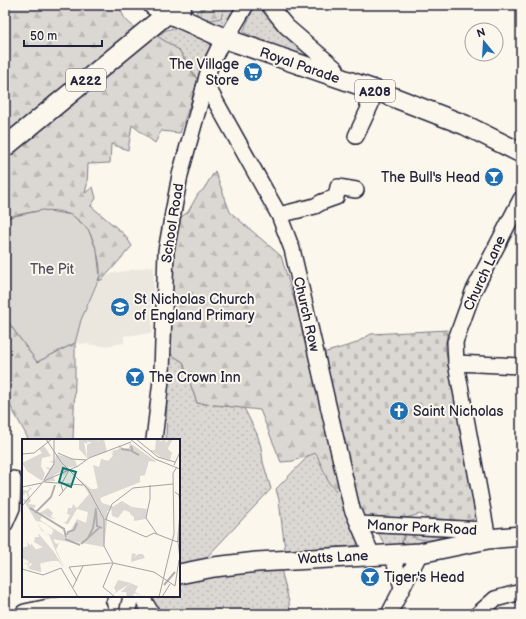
<svg xmlns="http://www.w3.org/2000/svg" width="526" height="619" viewBox="0 0 526 619" font-family="'Balsamiq Sans',sans-serif">
<defs>
<pattern id="grass-dots" width="8" height="8" patternUnits="userSpaceOnUse"><rect width="8" height="8" fill="#dbd8d3"/><path d="M2 2h.1M6 6h.1" fill="none" stroke="#bcb9b6" stroke-width="1.8" stroke-linecap="round"/></pattern>
<pattern id="forest-firs" width="22" height="20" patternUnits="userSpaceOnUse"><rect width="22" height="20" fill="#dbd8d3"/><path d="M5 1l3.5 6h-7zM16 11l3.5 6h-7z" fill="#bcb9b6"/></pattern>
<pattern id="cemetery-stones" width="16" height="16" patternUnits="userSpaceOnUse"><rect width="16" height="16" fill="#dbd8d3"/><path d="M2 7V4a2 2 0 0 1 4 0v3zM10 15v-3a2 2 0 0 1 4 0v3z" fill="#bcb9b6"/></pattern>
</defs>
<rect width="100%" height="100%" fill="#fbf7ec"/>
<filter id="ink" filterUnits="userSpaceOnUse"><feTurbulence type="fractalNoise" baseFrequency=".025" numOctaves="2"/><feDisplacementMap in="SourceGraphic" scale="8" xChannelSelector="R" yChannelSelector="G"/><feConvolveMatrix kernelMatrix="1 2 1 2 8 2 1 2 1" color-interpolation-filters="sRGB"/></filter>
<g filter="url(#ink)">
<path fill="#ebe7df" d="M 154,266 L 152,333 L 124,336 L 124,343 L 104,346 L 75,343 L 81,320 L 99,281 L 113,273 Z"/>
<g fill="url(#grass-dots)" stroke="#7e7d87">
<path d="M 207,5 L 238,5 L 223,28 L 198,18 L 196,12 Z"/>
<path d="M 255,5 L 261,5 L 326,65 L 283,50 L 243,32 Z"/>
<path d="M 174,28 C 186,29 208,37 212,49 L 198,81 L 179,50 L 157,36 L 166,30 Z"/>
<path d="M 166,351 L 183,362 L 197,403 L 244,408 L 257,434 L 261,447 L 263,462 L 271,489 L 204,560 L 179,565 L 179,440 L 166,440 L 168,368 Z"/>
<path d="M 328,436 L 345,513 L 354,527 L 359,540 L 356,546 L 285,550 L 279,500 L 276,489 Z"/>
<path d="M 375,528 L 405,528 L 401,545 L 386,546 Z"/>
<path d="M 407,529 L 469,533 L 436,541 L 404,545 L 402,543 Z"/>
<path d="M 280,565 L 289,602 L 290,614 L 158,614 L 146,596 L 179,596 L 179,582 Z"/>
</g>
<g fill="url(#forest-firs)" stroke="#7e7d87">
<path d="M 5,5 L 120,5 L 119,7 L 125,19 L 136,29 L 73,81 L 50,96 L 34,115 L 5,132 Z"/>
<path d="M 210,5 L 222,5 L 223,11 L 221,18 L 211,20 L 201,17 L 201,11 Z"/>
<path d="M 157,36 L 179,50 L 198,81 L 180,133 L 161,131 L 155,143 L 132,125 L 128,150 L 111,144 L 110,163 L 88,164 L 87,185 L 85,193 L 93,187 L 96,198 L 91,206 L 125,235 L 132,246 L 103,279 L 99,281 C 102,270 98,254 94,243 C 92,238 90,232 87,229 C 65,201 35,211 5,218 L 5,156 L 141,44 Z"/>
<path d="M 215,171 L 230,212 L 281,256 L 307,342 L 340,489 L 336,491 L 329,483 L 316,453 L 293,461 L 281,462 L 260,410 L 197,403 L 183,362 L 166,351 L 172,250 L 181,217 L 188,212 L 198,194 L 203,190 Z"/>
<path d="M 5,314 L 11,326 L 37,362 L 75,343 L 75,380 L 73,440 L 29,440 L 5,396 Z"/>
<path d="M 417,531 L 443,535 C 434,543 423,540 412,537 Z"/>
</g>
<path fill="url(#cemetery-stones)" stroke="#7e7d87" d="M 448,330 L 445,346 L 475,511 L 474,519 L 467,521 L 427,518 L 420,514 L 406,518 L 361,517 L 323,353 L 354,344 L 371,334 Z"/>
<path fill="#dbd8d3" stroke="#7e7d87" d="M 43,210 L 72,215 L 88,229 L 97,251 L 100,276 L 81,320 L 75,343 L 37,362 L 11,326 L 5,314 L 5,218 Z"/>
<g fill="none" stroke-linecap="round" stroke-linejoin="round">
<g stroke="#22223b" stroke-width="18">
<g id="minor">
<path d="M 269,5 L 286,26 L 336,69 L 340,79"/>
<path d="M 226,39 L 246,5"/>
<path d="M 204,88 L 212,95 L 279,215 L 292,249 L 352,509 L 372,555"/>
<path d="M 356,136 L 371,104 L 367,102 L 371,90"/>
<path d="M 279,215 L 315,206 L 322,202 L 336,197 L 338,187 L 356,190"/>
<path d="M 456,363 L 521,366"/>
<path d="M 154,440 L 162,372 L 166,251 L 180,175 L 204,88 L 207,76 L 211,64 L 224,37"/>
<path d="M 5,524 L 12,508 L 13,479"/>
<path d="M 359,524 L 485,530"/>
<path d="M 488,539 L 456,363 L 455,342 L 473,292 L 521,199"/>
<path d="M 392,554 L 402,587"/>
<path d="M 141,596 L 152,614"/>
<path d="M 94,597 L 102,614"/>
<path d="M 127,614 L 131,596"/>
<path d="M 389,614 L 420,553"/>
<path d="M 478,614 L 495,599 L 521,592"/>
</g>
</g>
<g stroke="#22223b" stroke-width="22">
<g id="major">
<path d="M 153,5 L 168,13 L 226,39 L 380,92 L 465,125 L 521,153"/>
<path d="M 5,147 L 168,13 L 182,5"/>
<path d="M 179,574 L 214,567 L 257,562 L 420,553 L 488,539 L 521,536"/>
<path d="M 25,614 L 68,605 L 97,596"/>
</g>
</g>
<use href="#minor" stroke="#fbf7ec" stroke-width="15"/>
<use href="#major" stroke="#fbf7ec" stroke-width="19"/>
</g>
</g>
<defs>
<g id="supermarket-disc" transform="scale(1)"><circle r="9.5" fill="#1f6fb2" stroke="#fbf7ec"/><path d="M-6-5.5h2.5l.6 2H6L4.5 2H-2.5L-4.4-4H-6ZM-1.5 3.2a1.3 1.3 0 1 0 .1 0ZM3 3.2a1.3 1.3 0 1 0 .1 0Z" fill="#fff"/></g>
<g id="bar-disc" transform="scale(1)"><circle r="9.5" fill="#1f6fb2" stroke="#fbf7ec"/><path d="M-6-5H6L.8 .8V4.5H3.5V6h-7V4.5H-.8V.8Z" fill="#fff"/></g>
<g id="school-disc" transform="scale(1)"><circle r="9.5" fill="#1f6fb2" stroke="#fbf7ec"/><path d="M0-5L7-2L0 1L-7-2ZM-4 1L0 2.5L4 1V4Q0 6-4 4Z" fill="#fff"/></g>
<g id="church-disc" transform="scale(1)"><circle r="9.5" fill="#1f6fb2" stroke="#fbf7ec"/><path d="M-1.2-6h2.4v3.5h3.3v2.4h-3.3V6h-2.4V-.1h-3.3v-2.4h3.3Z" fill="#fff"/></g>
</defs>
<g fill-rule="evenodd">
<use href="#supermarket-disc" x="253" y="72"/>
<use href="#bar-disc" x="494" y="177"/>
<use href="#school-disc" x="120" y="307"/>
<use href="#bar-disc" x="135" y="377"/>
<use href="#church-disc" x="399" y="411"/>
<use href="#bar-disc" x="370" y="577"/>
</g>
<g text-anchor="middle" stroke-width="4" stroke-linejoin="round" paint-order="stroke">
<g fill="#fbf7ec" stroke="#636270" stroke-width="1">
<rect x="66" y="69" width="40" height="22" rx="3"/>
<rect x="355" y="80" width="40" height="22" rx="3"/>
</g>
<g font-size="13" font-weight="bold" fill="#22223b">
<text x="86" y="85">A222</text>
<text x="375" y="96">A208</text>
</g>
<g font-size="14" fill="#22223b" stroke="#fbf7ec" text-anchor="start">
<text x="239" y="69" text-anchor="end">The Village<tspan x="239" dy="16">Store</tspan></text>
<text x="480" y="182" text-anchor="end">The Bull's Head</text>
<text x="134" y="304">St Nicholas Church<tspan x="134" dy="16">of England Primary</tspan></text>
<text x="149" y="382">The Crown Inn</text>
<text x="413" y="416">Saint Nicholas</text>
<text x="384" y="582">Tiger's Head</text>
</g>
<g font-size="14" fill="#22223b" stroke="#fbf7ec">
<text transform="translate(300 65) rotate(19)" y="5">Royal Parade</text>
<text transform="translate(172 223) rotate(-81)" y="5">School Road</text>
<text transform="translate(484 273) rotate(-65)" y="5">Church Lane</text>
<text transform="translate(307 314) rotate(77)" y="5">Church Row</text>
<text transform="translate(422 527) rotate(3)" y="5">Manor Park Road</text>
<text transform="translate(333 557) rotate(-3)" y="5">Watts Lane</text>
</g>
<g font-size="14" fill="#505061" stroke="#fbf7ec">
<text x="52" y="274">The Pit</text>
</g>
</g>
<g transform="translate(22 439)">
<rect width="158" height="158" fill="#fbf7ec"/>
<path d="M 142,0 L 145,4 L 146,0 L 151,0 L 145,11 L 150,14 L 148,21 L 136,16 L 139,3 ZM 22,7 L 29,17 L 20,19 L 19,27 L 23,35 L 20,42 L 5,32 L 0,24 L 20,14 L 17,10 ZM 110,114 L 114,115 L 113,118 L 116,115 L 121,115 L 123,119 L 109,123 Z" fill="#dbd8d3"/>
<path d="M 57,0 L 66,0 L 65,5 L 62,3 L 65,19 L 57,10 ZM 134,0 L 139,2 L 140,0 L 141,0 L 139,3 L 150,14 L 145,13 L 142,20 L 128,11 L 133,11 ZM 34,15 L 53,21 L 55,27 L 44,29 L 46,32 L 42,36 L 39,34 L 39,41 L 38,33 L 31,37 L 33,42 L 20,43 L 27,31 L 23,28 L 28,29 L 32,24 L 27,23 L 33,21 ZM 91,17 L 114,37 L 123,36 L 118,37 L 118,43 L 77,59 L 86,74 L 82,108 L 55,103 L 45,99 L 20,83 L 14,82 L 0,59 L 4,61 L 6,58 L 4,53 L 1,57 L 0,50 L 4,52 L 8,50 L 6,48 L 10,49 L 6,53 L 9,62 L 6,65 L 14,66 L 11,71 L 16,75 L 26,69 L 31,74 L 29,78 L 35,80 L 28,79 L 21,75 L 18,81 L 45,98 L 55,80 L 64,84 L 66,73 L 55,70 L 46,85 L 45,85 L 41,83 L 44,83 L 48,76 L 45,75 L 46,69 L 50,69 L 51,65 L 55,69 L 67,55 L 56,39 L 69,50 L 76,50 L 71,26 L 77,28 L 79,20 L 86,22 ZM 100,62 L 110,68 L 109,74 L 102,71 L 96,79 L 90,77 L 92,67 ZM 15,84 L 23,94 L 30,96 L 31,91 L 27,88 L 57,105 L 31,100 L 34,105 L 37,104 L 34,111 L 43,129 L 35,115 L 27,96 L 20,92 ZM 16,94 L 32,113 L 42,129 L 36,122 L 22,122 L 22,126 L 21,123 L 18,125 L 19,133 L 7,130 L 11,125 L 8,124 L 5,129 L 6,125 L 1,125 L 7,124 L 5,119 L 12,124 L 0,115 L 21,108 L 12,103 L 13,98 L 17,98 ZM 96,141 L 109,144 L 91,155 L 94,152 L 92,149 Z" fill="#dbd8d3"/>
<path d="M 66,0 L 75,0 L 77,3 L 76,0 L 82,0 L 85,13 L 65,19 L 65,6 L 70,3 L 66,3 ZM 108,4 L 135,23 L 127,22 L 123,36 L 118,37 L 118,43 L 78,59 L 80,64 L 93,68 L 90,77 L 89,68 L 87,72 L 84,72 L 83,80 L 67,52 L 76,49 L 77,36 L 74,30 L 79,28 L 79,20 L 86,22 L 91,17 L 89,13 L 92,15 L 90,12 L 97,10 L 97,6 L 101,9 L 107,9 ZM 110,68 L 125,70 L 124,80 L 112,82 L 112,78 L 108,75 ZM 5,103 L 9,107 L 9,104 L 14,111 L 20,114 L 25,114 L 29,110 L 37,121 L 18,124 L 19,133 L 6,129 L 11,124 L 0,119 L 0,109 L 6,107 ZM 108,144 L 116,147 L 113,153 L 120,157 L 112,154 L 111,158 L 105,158 L 104,153 L 99,153 Z" fill="#dbd8d3"/>
<path fill="none" stroke="#b1aeb0" stroke-width="2" d="M 109,7 L 111,13 L 117,16M 99,10 L 111,12M 8,69 L 42,90 L 44,98M 74,72 L 75,87 L 80,89M 13,74 L 29,58 L 33,46M 45,96 L 46,93 L 52,91 L 55,84M 67,98 L 77,89M 43,100 L 58,106M 156,103 L 158,79M 59,105 L 66,99 L 71,89 L 74,69M 142,146 L 153,133"/>
<path fill="none" stroke="#a4a2a5" stroke-width="1" d="M 24,0 L 39,23 L 66,50 L 82,80 L 82,107 L 91,124M 108,0 L 133,20 L 158,30M 114,0 L 136,18 L 153,23M 36,14 L 50,20 L 64,21M 0,15 L 12,14 L 30,0M 152,26 L 158,13M 22,41 L 32,25 L 32,0M 22,43 L 61,46M 128,46 L 128,60 L 124,79 L 135,95M 0,48 L 20,44M 41,52 L 39,46 L 47,31M 153,53 L 157,56 L 158,64M 37,57 L 47,45M 0,67 L 22,42 L 56,27 L 67,19 L 109,3M 83,80 L 124,98 L 132,94 L 150,101M 84,80 L 90,65 L 111,49 L 151,45M 150,101 L 156,103 L 158,120M 91,124 L 132,133 L 153,147M 91,124 L 81,148 L 93,158M 0,130 L 21,136 L 39,129 L 56,158M 55,142 L 47,128 L 90,124M 153,147 L 157,121M 51,148 L 61,127M 137,158 L 152,95 L 151,34 L 155,28M 140,158 L 148,145"/>
<path fill="#0f766e" fill-opacity="0.15" stroke="#0f766e" stroke-width="2" d="M 41,29 L 54,33 L 49,48 L 37,43 Z"/>
<rect width="158" height="158" fill="none" stroke="#22223b" stroke-width="2"/>
</g>
<rect width="526" height="619" fill="none" stroke="#fbf7ec" stroke-width="20"/>
<rect x="10" y="10" width="506" height="599" fill="none" stroke="#22223b" stroke-width="1.5" filter="url(#ink)"/>
<g transform="translate(484 42) rotate(342)"><circle r="19" fill="#fbf7ec" stroke="#a4a2a5"/>
<path d="M0-3L7 15L0 10L-7 15Z" fill="#1f6fb2"/>
<text y="-6" font-size="11" font-weight="bold" text-anchor="middle" fill="#22223b">N</text>
</g>
<path d="M24 40v6h78v-6" fill="none" stroke="#22223b" stroke-width="2"/>
<text x="30" y="40" font-size="12" fill="#22223b" stroke="#fbf7ec" stroke-width="3" paint-order="stroke">50 m</text>
</svg>
